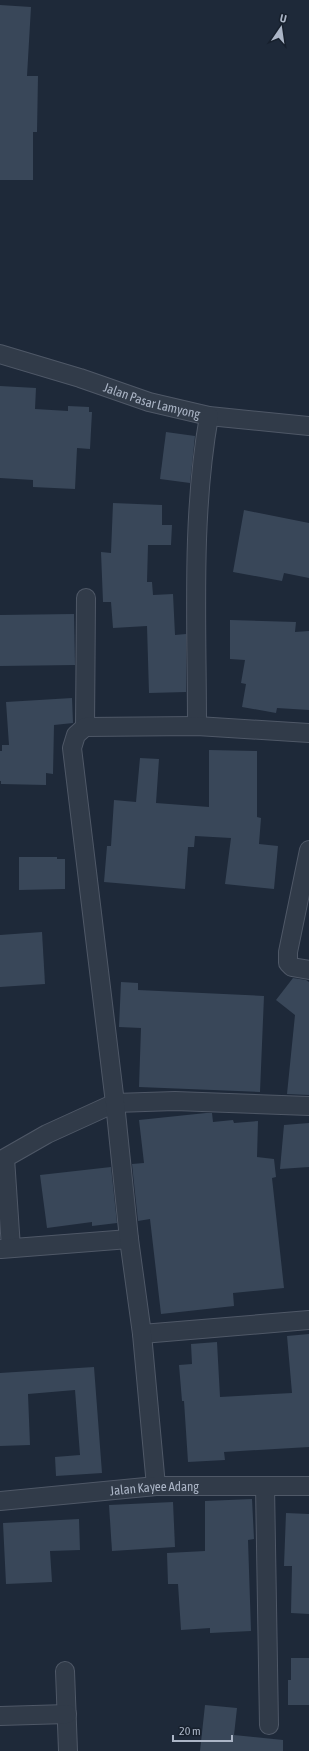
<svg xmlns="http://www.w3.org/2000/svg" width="309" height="1751" viewBox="0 0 309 1751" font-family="'Asap Condensed',sans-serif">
<rect width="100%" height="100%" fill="#1e2939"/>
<g fill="#394759">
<path d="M 0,5 L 31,7 L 27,76 L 38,76 L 37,132 L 33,132 L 33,180 L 0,180 Z"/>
<path d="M 0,386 L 36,388 L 35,409 L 68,411 L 68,406 L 89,407 L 89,412 L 92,412 L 90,449 L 77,448 L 75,489 L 33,487 L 33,480 L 0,478 Z"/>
<path d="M 166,432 L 195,436 L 190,483 L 160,479 Z"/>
<path d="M 113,503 L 162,505 L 162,525 L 172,525 L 171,545 L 148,545 L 147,582 L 152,582 L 153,595 L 173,594 L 175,635 L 186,634 L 186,692 L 149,693 L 147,626 L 113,628 L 111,602 L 103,602 L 101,552 L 111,553 Z"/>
<path d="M 244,510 L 309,523 L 309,578 L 284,573 L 282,581 L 233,572 Z"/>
<path d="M 74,614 L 75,665 L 0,666 L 0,615 Z"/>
<path d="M 230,620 L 296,622 L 295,632 L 309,631 L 309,710 L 277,708 L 276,713 L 242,707 L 246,684 L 241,683 L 245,660 L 230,659 Z"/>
<path d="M 72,698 L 73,723 L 54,725 L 53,774 L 46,773 L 46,785 L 1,784 L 1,781 L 0,781 L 0,751 L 2,751 L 2,745 L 9,745 L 6,702 Z"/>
<path d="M 209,750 L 257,751 L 257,817 L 261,818 L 259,844 L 278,846 L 274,889 L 225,884 L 231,838 L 195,836 L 194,847 L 188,847 L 185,889 L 104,882 L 107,846 L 111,846 L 114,800 L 136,802 L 140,758 L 159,759 L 156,803 L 209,807 Z"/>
<path d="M 19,857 L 57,857 L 57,859 L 65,859 L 65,889 L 19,890 Z"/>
<path d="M 42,932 L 45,984 L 0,987 L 0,935 Z"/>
<path d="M 293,978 L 306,980 L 309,982 L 309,1095 L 287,1094 L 295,1015 L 276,1000 Z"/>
<path d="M 121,982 L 138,983 L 138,990 L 264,996 L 260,1092 L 139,1087 L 141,1028 L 119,1027 Z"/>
<path d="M 206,1113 L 212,1113 L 213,1122 L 233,1120 L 234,1123 L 258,1121 L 257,1157 L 274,1159 L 276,1177 L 272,1178 L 284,1288 L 233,1293 L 234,1306 L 161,1314 L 150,1219 L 138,1221 L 132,1164 L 144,1163 L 139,1120 Z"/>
<path d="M 309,1123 L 309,1167 L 280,1169 L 284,1125 Z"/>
<path d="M 111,1167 L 117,1223 L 92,1226 L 92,1222 L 47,1228 L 40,1175 Z"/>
<path d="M 309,1334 L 309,1447 L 224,1452 L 225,1460 L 188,1462 L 184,1401 L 182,1401 L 179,1365 L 192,1364 L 191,1344 L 217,1342 L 220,1397 L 292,1393 L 287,1336 Z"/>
<path d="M 94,1367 L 102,1473 L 56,1476 L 55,1457 L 80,1455 L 75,1390 L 28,1394 L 30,1445 L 0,1446 L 0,1373 Z"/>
<path d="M 252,1499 L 254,1539 L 248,1540 L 251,1631 L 210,1633 L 210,1628 L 181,1630 L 178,1584 L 168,1584 L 167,1553 L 205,1551 L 205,1501 Z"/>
<path d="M 173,1502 L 175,1547 L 112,1551 L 109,1505 Z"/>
<path d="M 286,1513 L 309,1514 L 309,1614 L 291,1613 L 292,1566 L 284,1566 Z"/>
<path d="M 79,1519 L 80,1550 L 50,1551 L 52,1582 L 6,1584 L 3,1523 Z"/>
<path d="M 291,1658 L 309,1658 L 309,1705 L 288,1705 L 288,1680 L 291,1680 Z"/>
<path d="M 205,1705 L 237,1708 L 234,1735 L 283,1740 L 283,1751 L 200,1751 Z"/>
</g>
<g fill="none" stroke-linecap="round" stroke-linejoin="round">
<g stroke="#4f5867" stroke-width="20">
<g id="street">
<path id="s1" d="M 0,354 L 80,378 L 149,402 L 209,416 L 309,426"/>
<path d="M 197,726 C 197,623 191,518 209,416"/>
<path d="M 85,727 L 86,598"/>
<path d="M 309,850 L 288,952 L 288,963 L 292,967 L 309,970"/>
<path d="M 11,1248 L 5,1158 L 47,1134 L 115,1103 L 175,1101 L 309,1106"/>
<path d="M 1,1249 L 129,1239"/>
<path d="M 142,1334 L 309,1320"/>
<path d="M 156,1486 L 142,1334 L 129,1239 L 115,1103 L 72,748 L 76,735 L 85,727 L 197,726 L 309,733"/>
<path d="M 265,1486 L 269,1725"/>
<path id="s2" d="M 0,1501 L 156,1486 L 309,1486"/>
<path d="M 65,1671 L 68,1751"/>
<path d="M 0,1716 L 67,1714"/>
</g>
</g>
<use href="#street" stroke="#313b49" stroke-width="18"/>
</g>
<g text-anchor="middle" stroke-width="4" stroke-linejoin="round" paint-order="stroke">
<g font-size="13" fill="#abb5c6" stroke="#17202d">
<text dy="5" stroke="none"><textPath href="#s1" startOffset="159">Jalan Pasar Lamyong</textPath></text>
<text dy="5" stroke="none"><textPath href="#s2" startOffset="155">Jalan Kayee Adang</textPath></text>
</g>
</g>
<g transform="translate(281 28) rotate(13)" stroke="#17202d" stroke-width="3" paint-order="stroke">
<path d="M0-3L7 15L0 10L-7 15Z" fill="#abb5c6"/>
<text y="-6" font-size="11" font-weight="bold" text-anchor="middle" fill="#abb5c6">U</text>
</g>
<path d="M173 1735v6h59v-6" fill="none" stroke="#abb5c6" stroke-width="2"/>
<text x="179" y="1735" font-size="12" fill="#abb5c6" stroke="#17202d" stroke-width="3" paint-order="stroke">20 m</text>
</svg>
